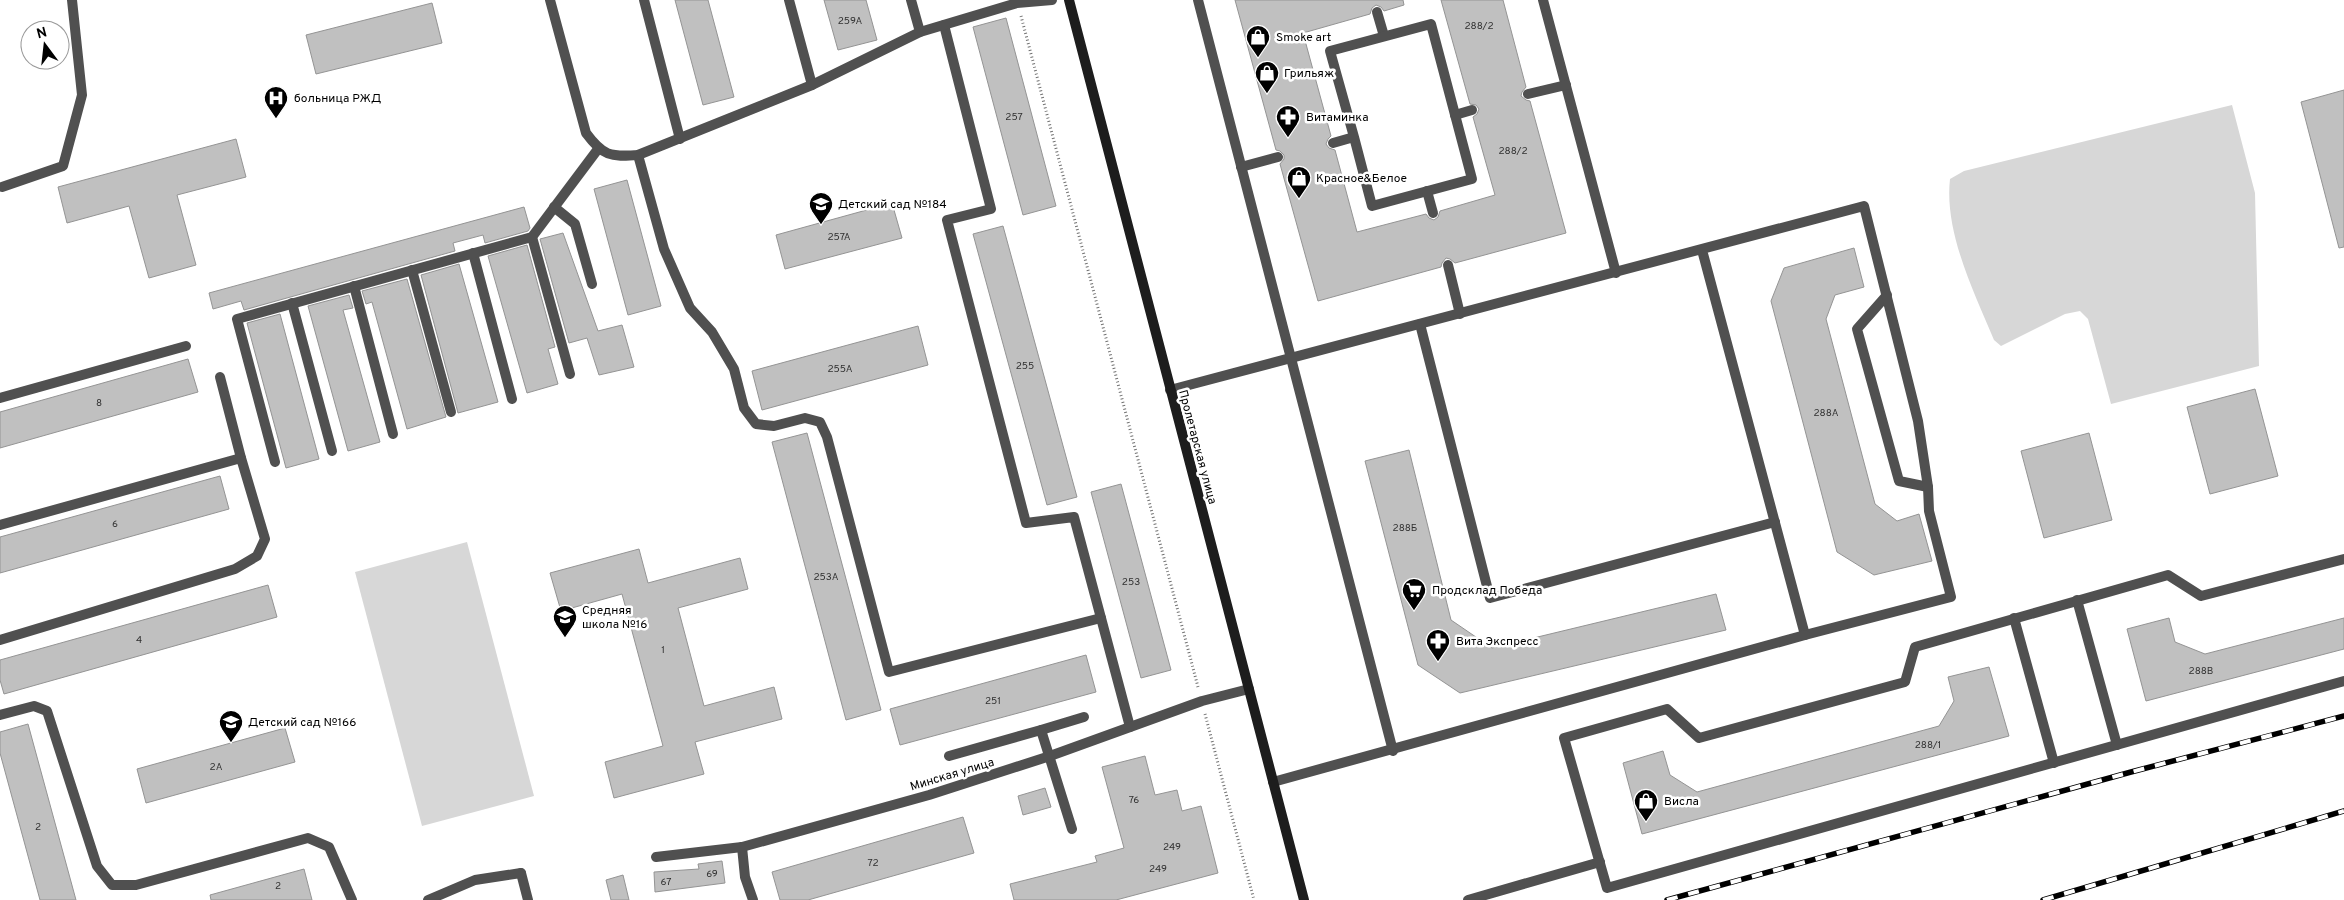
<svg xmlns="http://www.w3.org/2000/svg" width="2344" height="900" viewBox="0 0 2344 900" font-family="Overpass,sans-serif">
<rect width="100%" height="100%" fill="#fff"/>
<g fill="#d7d7d7">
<path d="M 2232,105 L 2255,193 L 2259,366 L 2111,404 L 2088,319 L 2080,311 L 2065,314 L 2001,346 L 1994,340 C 1974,292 1944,232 1950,179 L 1964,171 Z"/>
<path d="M 467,542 L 534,796 L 422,826 L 355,572 Z"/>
</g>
<g fill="#c0c0c0" stroke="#949494">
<path d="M 675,0 L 708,0 L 734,97 L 703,105 Z"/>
<path d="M 824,0 L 866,0 L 877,40 L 838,50 Z"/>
<path d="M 1235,0 L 1403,0 L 1404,5 L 1384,11 L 1381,7 L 1376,5 L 1372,8 L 1370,14 L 1303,33 L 1331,136 L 1328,139 L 1326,144 L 1329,148 L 1335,150 L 1357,232 L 1426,214 L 1429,218 L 1434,220 L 1438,217 L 1440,211 L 1495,195 L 1473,117 L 1477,114 L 1479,109 L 1476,105 L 1470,104 L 1441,0 L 1503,0 L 1526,87 L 1522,92 L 1521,96 L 1526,100 L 1530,101 L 1566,233 L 1455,263 L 1450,259 L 1446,258 L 1442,263 L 1441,267 L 1318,301 L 1280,164 L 1284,159 L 1284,155 L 1280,151 L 1276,150 Z"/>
<path d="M 432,3 L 442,43 L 316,74 L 306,35 Z"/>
<path d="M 1006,18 L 1056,206 L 1023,215 L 973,27 Z"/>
<path d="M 2344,90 L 2344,247 L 2339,248 L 2301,102 Z"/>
<path d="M 236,139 L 246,177 L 177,195 L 196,265 L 149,278 L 129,206 L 67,223 L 58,187 Z"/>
<path d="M 627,180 L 661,306 L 628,315 L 594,189 Z"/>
<path d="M 892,203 L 902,238 L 785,269 L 776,235 Z"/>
<path d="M 524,207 L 530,228 L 528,231 L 485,243 L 483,235 L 453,243 L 455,251 L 244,310 L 241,301 L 213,309 L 209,293 Z"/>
<path d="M 1003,226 L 1077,497 L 1047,505 L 973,234 Z"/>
<path d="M 563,233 L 598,331 L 622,325 L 634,367 L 599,375 L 587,338 L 569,343 L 540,239 Z"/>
<path d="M 527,245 L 555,347 L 548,349 L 558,384 L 527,393 L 488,256 Z"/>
<path d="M 1854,248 L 1864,287 L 1835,295 L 1826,319 L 1875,504 L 1897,521 L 1919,514 L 1932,561 L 1874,575 L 1837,552 L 1771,301 L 1784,268 Z"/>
<path d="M 459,264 L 498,402 L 458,413 L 421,275 Z"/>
<path d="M 407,279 L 446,417 L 407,429 L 372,302 L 366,304 L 362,291 Z"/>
<path d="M 349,295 L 353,308 L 343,310 L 380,442 L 348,451 L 308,306 Z"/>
<path d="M 280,314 L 319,459 L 286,468 L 247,323 Z"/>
<path d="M 918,326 L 928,365 L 762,410 L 752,371 Z"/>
<path d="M 188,359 L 198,392 L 0,448 L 0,412 Z"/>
<path d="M 2255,389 L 2278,476 L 2210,494 L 2187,407 Z"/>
<path d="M 807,433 L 881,710 L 846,720 L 772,442 Z"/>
<path d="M 2089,433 L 2112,520 L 2044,538 L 2021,451 Z"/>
<path d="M 1409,450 L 1451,620 L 1492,648 L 1716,594 L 1726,630 L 1460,693 L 1418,665 L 1365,461 Z"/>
<path d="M 220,476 L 229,509 L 0,573 L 0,537 Z"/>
<path d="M 1121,484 L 1171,670 L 1141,678 L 1091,492 Z"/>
<path d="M 639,549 L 648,583 L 740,558 L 748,589 L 678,608 L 704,706 L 774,687 L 782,719 L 695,742 L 704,774 L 614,798 L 605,762 L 663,746 L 622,594 L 561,611 L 550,573 Z"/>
<path d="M 268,585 L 277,617 L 4,694 L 0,680 L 0,660 Z"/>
<path d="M 2169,618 L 2175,642 L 2205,654 L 2344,618 L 2344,649 L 2146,701 L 2127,629 Z"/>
<path d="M 1086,655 L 1096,692 L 900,745 L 890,709 Z"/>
<path d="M 1989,667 L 2009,736 L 1642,834 L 1623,763 L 1663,751 L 1670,775 L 1697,792 L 1939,726 L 1954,701 L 1948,677 Z"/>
<path d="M 28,724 L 76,900 L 40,900 L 0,753 L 0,732 Z"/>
<path d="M 285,728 L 295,762 L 146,803 L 137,769 Z"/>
<path d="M 1145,756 L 1155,795 L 1177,790 L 1182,811 L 1201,806 L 1218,873 L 1116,900 L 1014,900 L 1010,884 L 1097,862 L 1095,856 L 1124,848 L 1102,767 Z"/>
<path d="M 1045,788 L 1051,807 L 1023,815 L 1018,796 Z"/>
<path d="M 963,817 L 974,853 L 808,900 L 780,900 L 772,872 Z"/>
<path d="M 722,861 L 725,883 L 655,892 L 654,872 L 699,869 L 698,864 Z"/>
<path d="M 304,869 L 312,900 L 211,900 L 210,895 Z"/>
<path d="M 623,875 L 629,900 L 611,900 L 606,880 Z"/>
</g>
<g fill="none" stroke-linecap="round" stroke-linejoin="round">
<g stroke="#727272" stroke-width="3" stroke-dasharray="1 2.5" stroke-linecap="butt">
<path d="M 1021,16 L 1198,687"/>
<path d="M 1205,714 L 1254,900"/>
</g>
<g stroke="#505050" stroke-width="10">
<path d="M 644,0 L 680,139"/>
<path d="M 789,0 L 812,85"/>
<path d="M 911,0 L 920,32"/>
<path d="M 1198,0 L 1393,751"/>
<path d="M 1543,0 L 1616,273"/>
<path d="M 1377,12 L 1384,36"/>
<path d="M 1528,94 L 1566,85"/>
<path d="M 1455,115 L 1472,110"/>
<path d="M 1333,143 L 1354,137 L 1330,51 L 1431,24 L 1472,179 L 1372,206 L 1354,137"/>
<path d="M 638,155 L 664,249 L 690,308 L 712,332 L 734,369 L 744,408 L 756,424 L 774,426 L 805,418 L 820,422 L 827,437 L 889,672 L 1101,618 L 1074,517 L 1026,523 L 947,220 L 991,209 L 944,25"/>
<path d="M 1241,167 L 1278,157"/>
<path d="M 2,187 L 63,166 L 82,95 L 72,0"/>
<path d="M 1427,191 L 1433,213"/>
<path d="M 554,207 L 575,224 L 592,284"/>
<path d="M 532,237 L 570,374"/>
<path d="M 473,253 L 512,399"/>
<path d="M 1448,265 L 1460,314"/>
<path d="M 412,270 L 451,412"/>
<path d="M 354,286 L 393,434"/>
<path d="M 1887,295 L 1857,329 L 1899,481 L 1928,487"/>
<path d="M 292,303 L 332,451"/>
<path d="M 1420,324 L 1490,598 L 1775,522"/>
<path d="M 220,377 L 241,458"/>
<path d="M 1170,390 L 1864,206 L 1918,421 L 1928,487 L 1929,511 L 1951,597 L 1805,635 L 1702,250"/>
<path d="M 0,398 L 186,346"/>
<path d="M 275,462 L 237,319 L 532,237 L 598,149"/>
<path d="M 0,525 L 241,458 L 265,539 L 257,556 L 235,569 L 0,640"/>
<path d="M 2344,559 L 2201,596 L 2168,575 L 1915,647 L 1905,682 L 1699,738 L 1667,709 L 1564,738 L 1607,888 L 2344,681"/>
<path d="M 2077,600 L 2117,745"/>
<path d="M 1101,618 L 1130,727"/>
<path d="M 2014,618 L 2054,763"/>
<path d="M 0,715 L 34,706 L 47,711 L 97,866 L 112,885 L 136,885 L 308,838 L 329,847 L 352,900"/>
<path d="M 1041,730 L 1084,717"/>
<path d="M 949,756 L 1041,730 L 1072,829"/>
<path d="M 1273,782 L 1805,635"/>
<path d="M 742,847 L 745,877 L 753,900"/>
<path d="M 521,873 L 528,900"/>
<path d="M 1468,900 L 1600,862"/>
</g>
<g stroke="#505050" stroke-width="10">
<path d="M 550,0 L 586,133 C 603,156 610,157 638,155 L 812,85 L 920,32 L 1017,3 L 1052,0"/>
<path d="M 656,857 L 742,847 L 929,795 L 1050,756 L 1202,701 L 1249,689"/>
<path d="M 428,900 L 475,880 L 521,873"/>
</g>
<path stroke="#1d1d1d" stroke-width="10" d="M 1069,0 L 1304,900"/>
<g stroke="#000" stroke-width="5.5">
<g id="rail">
<path d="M 1667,900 L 2131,772 L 2344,716"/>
<path d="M 2043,900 L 2344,811"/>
</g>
</g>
<use href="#rail" stroke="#fff" stroke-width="4" stroke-dasharray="11" stroke-linecap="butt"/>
</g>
<defs>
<g id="shop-pin" transform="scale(1.25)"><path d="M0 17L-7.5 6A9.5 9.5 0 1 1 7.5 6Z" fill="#000" stroke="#fff"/><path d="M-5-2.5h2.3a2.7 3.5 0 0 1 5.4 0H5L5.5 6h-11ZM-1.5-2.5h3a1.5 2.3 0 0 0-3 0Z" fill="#fff"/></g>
<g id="hospital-pin" transform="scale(1.25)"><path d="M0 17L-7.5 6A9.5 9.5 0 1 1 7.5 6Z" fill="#000" stroke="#fff"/><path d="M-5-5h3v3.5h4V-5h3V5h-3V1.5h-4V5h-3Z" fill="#fff"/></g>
<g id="pharmacy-pin" transform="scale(1.25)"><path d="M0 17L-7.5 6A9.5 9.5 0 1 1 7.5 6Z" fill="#000" stroke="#fff"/><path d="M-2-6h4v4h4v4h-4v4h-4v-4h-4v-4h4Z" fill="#fff"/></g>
<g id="school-pin" transform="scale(1.25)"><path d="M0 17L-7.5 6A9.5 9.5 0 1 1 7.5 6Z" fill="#000" stroke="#fff"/><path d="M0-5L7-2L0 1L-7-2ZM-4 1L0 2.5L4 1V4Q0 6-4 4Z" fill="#fff"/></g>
<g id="supermarket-pin" transform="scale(1.25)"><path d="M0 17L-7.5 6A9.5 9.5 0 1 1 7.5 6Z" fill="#000" stroke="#fff"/><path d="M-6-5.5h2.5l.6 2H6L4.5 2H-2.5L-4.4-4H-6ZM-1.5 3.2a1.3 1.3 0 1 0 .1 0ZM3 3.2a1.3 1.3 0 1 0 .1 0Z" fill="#fff"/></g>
</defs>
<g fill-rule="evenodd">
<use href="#shop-pin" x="1258" y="37"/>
<use href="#shop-pin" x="1267" y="73"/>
<use href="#hospital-pin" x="276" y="98"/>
<use href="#pharmacy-pin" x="1288" y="117"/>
<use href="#shop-pin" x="1299" y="178"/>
<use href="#school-pin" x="821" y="204"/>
<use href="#supermarket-pin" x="1414" y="590"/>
<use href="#school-pin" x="565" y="617"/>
<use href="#pharmacy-pin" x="1438" y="641"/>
<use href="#school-pin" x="231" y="722"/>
<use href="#shop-pin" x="1646" y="801"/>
</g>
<g text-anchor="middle" stroke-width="5" stroke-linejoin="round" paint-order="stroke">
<g font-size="10" fill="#303030">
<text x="850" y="24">259А</text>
<text x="1479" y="29">288/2</text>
<text x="1014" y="120">257</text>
<text x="1513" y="154">288/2</text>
<text x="839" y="240">257А</text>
<text x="1025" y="369">255</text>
<text x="840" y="372">255А</text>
<text x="99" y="406">8</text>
<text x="1826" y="416">288А</text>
<text x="115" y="527">6</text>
<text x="1405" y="531">288Б</text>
<text x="826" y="580">253А</text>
<text x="1131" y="585">253</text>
<text x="139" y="643">4</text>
<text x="663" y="653">1</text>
<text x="2201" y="674">288В</text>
<text x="993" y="704">251</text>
<text x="1928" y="748">288/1</text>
<text x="216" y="770">2А</text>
<text x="1134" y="803">76</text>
<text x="38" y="830">2</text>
<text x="1172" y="850">249</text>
<text x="873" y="866">72</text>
<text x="1158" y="872">249</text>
<text x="712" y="877">69</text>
<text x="666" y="885">67</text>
<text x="278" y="889">2</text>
</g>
<g font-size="12" fill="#000" stroke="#fff" text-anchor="start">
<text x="1276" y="41">Smoke art</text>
<text x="1284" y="77">Грильяж</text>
<text x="294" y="102">больница РЖД</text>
<text x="1306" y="121">Витаминка</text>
<text x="1316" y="182">Красное&amp;Белое</text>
<text x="838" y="208">Детский сад №184</text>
<text x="1432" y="594">Продсклад Победа</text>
<text x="582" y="614">Средняя<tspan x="582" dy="14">школа №16</tspan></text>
<text x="1456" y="645">Вита Экспресс</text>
<text x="248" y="726">Детский сад №166</text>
<text x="1664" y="805">Висла</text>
</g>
<g font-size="12" fill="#000" stroke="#fff">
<text transform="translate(1198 447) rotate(75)" y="4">Пролетарская улица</text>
<text transform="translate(952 774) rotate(-17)" y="4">Минская улица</text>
</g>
</g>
<g transform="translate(45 45) rotate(345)"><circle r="24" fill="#ffffff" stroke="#999999"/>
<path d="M0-4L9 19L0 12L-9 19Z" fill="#000000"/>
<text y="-8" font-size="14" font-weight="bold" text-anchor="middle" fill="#000000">N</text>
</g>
</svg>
